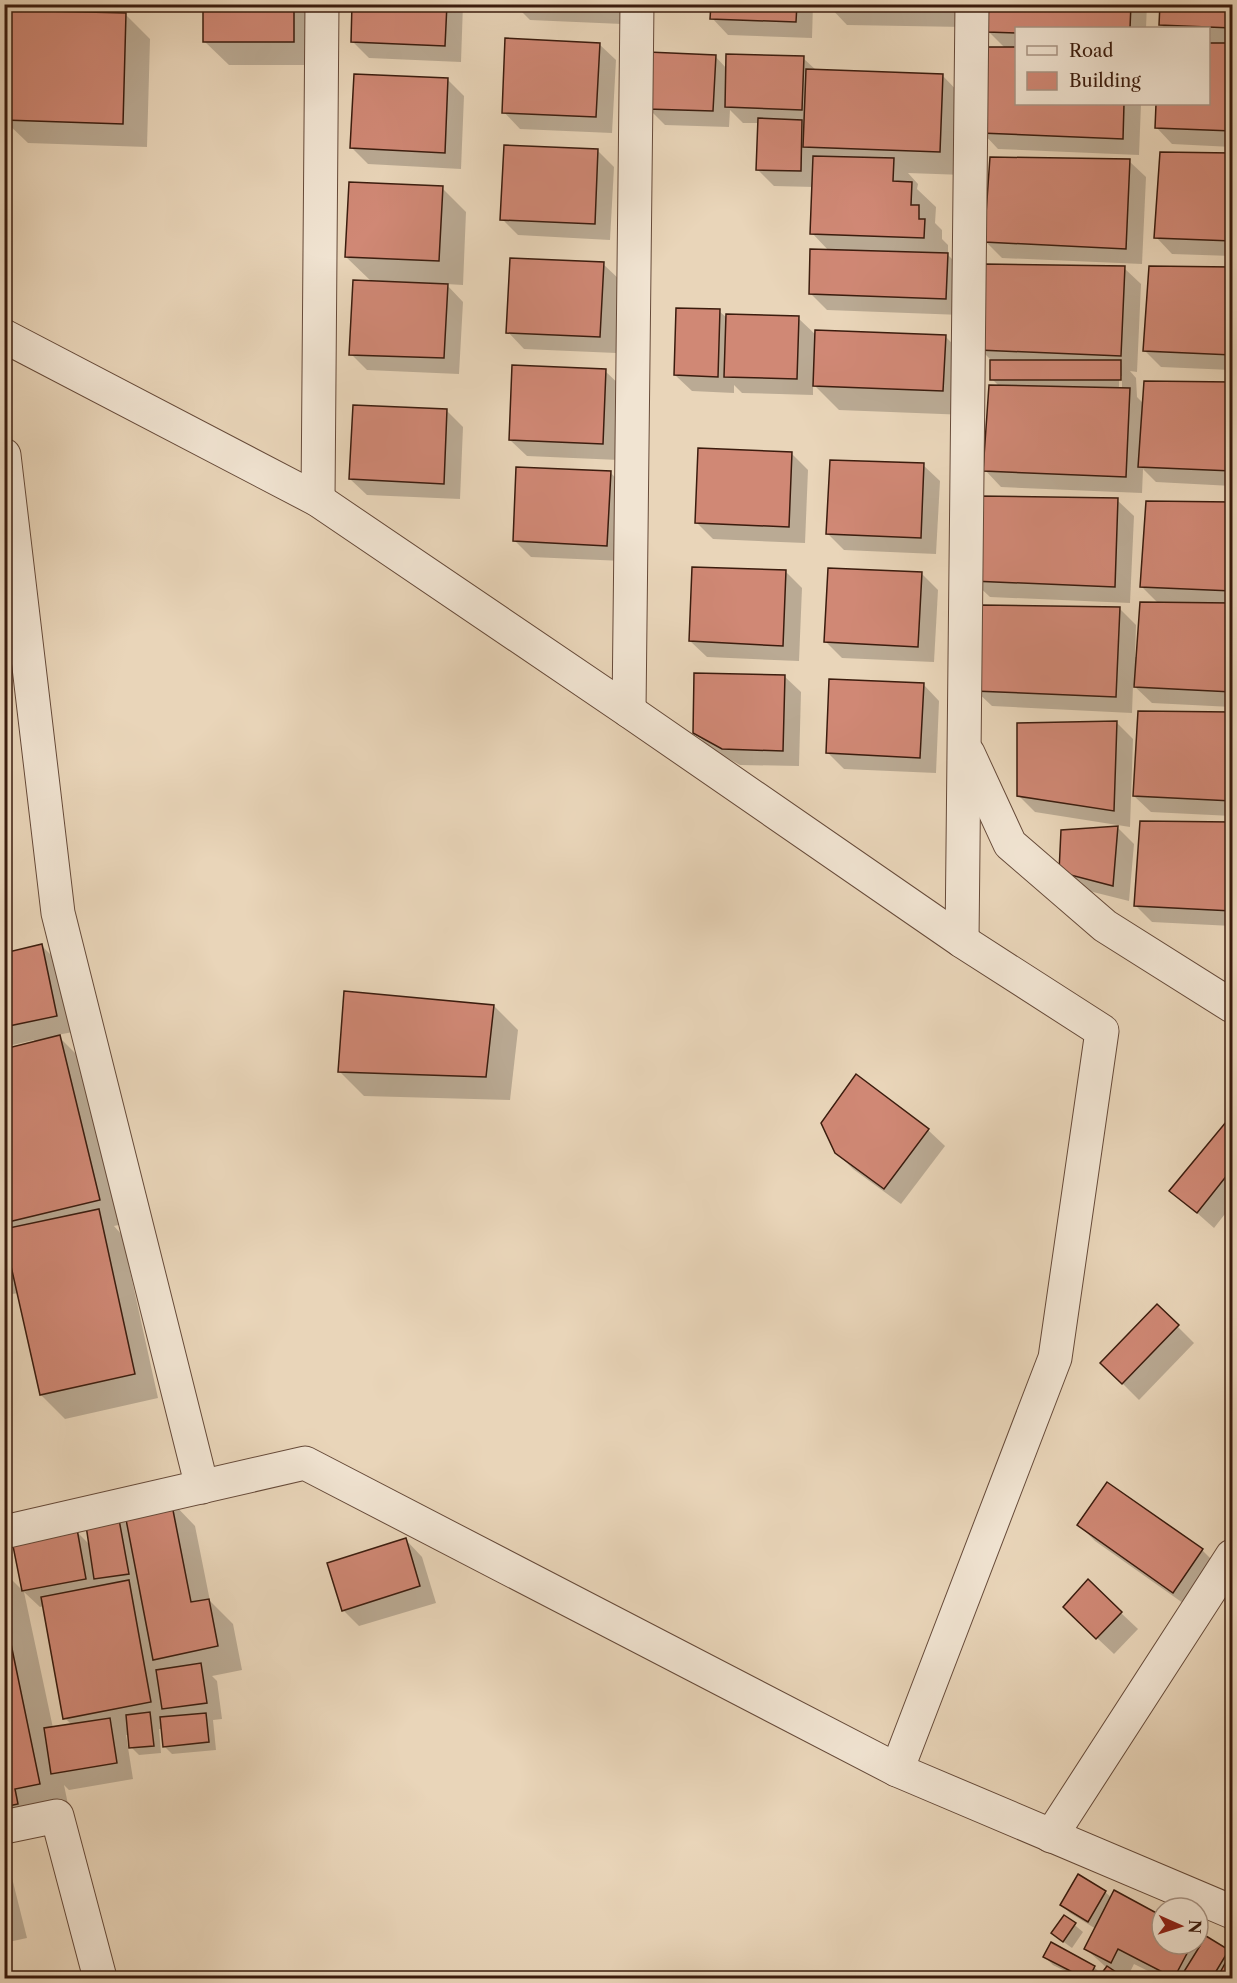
<svg xmlns="http://www.w3.org/2000/svg" width="1237" height="1983" viewBox="0 0 1237 1983" font-family="'Libre Caslon Text',serif">
<rect width="100%" height="100%" fill="#e9d5b9"/>
<filter id="stains"><feTurbulence type="fractalNoise" baseFrequency=".00333" numOctaves="4"/><feColorMatrix values="0 0 0 0 .2 0 0 0 0 .09 0 0 0 0 .02 0 0 0 .5 -.17"/></filter>
<radialGradient id="worn" r=".72"><stop offset=".6" stop-color="#630" stop-opacity="0"/><stop offset="1" stop-color="#630" stop-opacity=".3"/></radialGradient>
<g fill="#0003" fill-rule="evenodd">
<path d="M 205,4 L 318,4 L 317,65 L 229,65 L 204,41 Z"/>
<path d="M 354,4 L 463,4 L 461,62 L 369,58 L 352,41 Z"/>
<path d="M 514,4 L 623,4 L 622,24 L 530,20 Z"/>
<path d="M 712,4 L 813,4 L 812,38 L 728,35 L 712,18 Z"/>
<path d="M 827,4 L 964,4 L 964,27 L 847,25 Z"/>
<path d="M 991,4 L 1147,4 L 1146,28 L 1016,28 L 1016,104 L 1141,104 L 1139,155 L 998,149 L 982,132 L 1006,49 L 989,32 Z"/>
<path d="M 1161,4 L 1232,4 L 1232,147 L 1172,144 L 1156,127 L 1158,104 L 1208,104 L 1208,28 L 1165,28 L 1160,24 Z"/>
<path d="M 126,15 L 150,39 L 147,147 L 28,143 L 4,120 L 4,89 Z"/>
<path d="M 599,44 L 616,60 L 612,133 L 520,129 L 504,112 Z"/>
<path d="M 715,56 L 727,69 L 803,58 L 817,71 L 942,75 L 966,100 L 964,175 L 908,173 L 918,184 L 917,189 L 936,207 L 935,223 L 942,230 L 942,239 L 948,245 L 948,255 L 964,271 L 962,315 L 827,310 L 810,293 L 829,251 L 812,233 L 814,187 L 774,186 L 757,169 L 759,123 L 743,123 L 730,110 L 729,127 L 665,125 L 648,108 Z"/>
<path d="M 448,80 L 464,96 L 461,169 L 368,164 L 352,148 Z"/>
<path d="M 598,151 L 614,167 L 610,240 L 518,235 L 502,219 Z"/>
<path d="M 1161,153 L 1232,154 L 1232,256 L 1172,254 L 1156,237 Z"/>
<path d="M 1129,161 L 1146,177 L 1142,264 L 1002,258 L 986,242 Z"/>
<path d="M 442,188 L 466,212 L 463,285 L 446,284 L 463,302 L 459,374 L 367,370 L 351,354 L 372,282 L 346,257 Z"/>
<path d="M 603,264 L 620,280 L 616,353 L 524,349 L 508,332 Z"/>
<path d="M 1150,267 L 1232,269 L 1232,370 L 1161,367 L 1145,351 Z"/>
<path d="M 1124,268 L 1141,284 L 1137,372 L 1130,371 L 1136,378 L 1137,397 L 1144,404 L 1145,382 L 1232,384 L 1232,486 L 1156,482 L 1143,469 L 1142,493 L 1001,487 L 985,470 L 1000,387 L 992,379 L 991,360 L 980,349 ZM 1119,376 L 1122,376 L 1122,388 L 1119,388 Z"/>
<path d="M 719,311 L 727,318 L 798,318 L 817,336 L 945,336 L 969,361 L 967,415 L 839,410 L 813,384 L 813,395 L 742,393 L 734,385 L 734,393 L 692,391 L 675,375 Z"/>
<path d="M 605,371 L 622,387 L 619,460 L 527,456 L 510,440 Z"/>
<path d="M 446,410 L 463,427 L 460,499 L 367,495 L 350,479 Z"/>
<path d="M 792,454 L 808,470 L 805,543 L 713,539 L 697,523 Z"/>
<path d="M 923,465 L 940,481 L 936,554 L 844,550 L 828,534 Z"/>
<path d="M 610,472 L 626,489 L 623,561 L 531,557 L 515,541 Z"/>
<path d="M 1117,500 L 1134,516 L 1130,603 L 990,597 L 973,581 Z"/>
<path d="M 1147,503 L 1232,504 L 1232,707 L 1152,703 L 1133,685 L 1132,713 L 992,706 L 975,690 L 1120,609 L 1136,625 L 1135,657 L 1137,657 L 1158,603 L 1141,586 Z"/>
<path d="M 786,572 L 802,588 L 799,661 L 707,657 L 690,641 Z"/>
<path d="M 921,573 L 938,590 L 934,662 L 842,658 L 826,642 Z"/>
<path d="M 784,676 L 801,692 L 799,766 L 740,765 L 711,749 L 694,732 Z"/>
<path d="M 923,684 L 939,701 L 936,773 L 844,769 L 828,753 Z"/>
<path d="M 1139,712 L 1232,714 L 1232,816 L 1151,812 L 1134,796 Z"/>
<path d="M 1117,723 L 1133,739 L 1130,827 L 1035,812 L 1018,795 Z"/>
<path d="M 1141,822 L 1232,823 L 1232,926 L 1152,922 L 1136,906 Z"/>
<path d="M 1117,827 L 1134,844 L 1129,901 L 1077,888 L 1061,872 Z"/>
<path d="M 42,946 L 58,962 L 73,1032 L 57,1035 L 83,1061 L 123,1224 L 114,1226 L 122,1235 L 158,1398 L 65,1419 L 41,1395 L 19,1293 L 12,1294 L 4,1287 L 4,1051 L 35,1043 L 34,1040 L 4,1047 L 4,954 Z"/>
<path d="M 494,1006 L 518,1030 L 510,1100 L 364,1096 L 340,1072 Z"/>
<path d="M 1226,1124 L 1232,1129 L 1232,1205 L 1214,1228 L 1171,1190 Z"/>
<path d="M 928,1130 L 945,1146 L 901,1204 L 853,1169 L 836,1152 Z"/>
<path d="M 1157,1306 L 1194,1343 L 1139,1400 L 1102,1363 Z"/>
<path d="M 171,1501 L 195,1526 L 210,1601 L 233,1624 L 242,1670 L 212,1676 L 217,1681 L 222,1719 L 213,1720 L 216,1750 L 172,1754 L 164,1746 L 163,1729 L 159,1729 L 161,1753 L 139,1755 L 131,1747 L 129,1735 L 126,1735 L 133,1779 L 69,1790 L 64,1785 L 70,1814 L 48,1835 L 4,1844 L 4,1572 L 23,1591 L 14,1542 L 76,1531 L 90,1545 L 118,1515 L 129,1526 ZM 24,1592 L 40,1607 L 44,1606 L 65,1718 L 72,1725 L 53,1728 Z"/>
<path d="M 1079,1525 L 1202,1550 L 1218,1566 L 1190,1608 L 1095,1541 Z"/>
<path d="M 406,1540 L 422,1557 L 436,1603 L 359,1626 L 343,1610 Z"/>
<path d="M 1121,1613 L 1138,1629 L 1114,1654 L 1081,1623 Z"/>
<path d="M 4,1867 L 11,1874 L 27,1938 L 4,1943 Z"/>
<path d="M 1105,1892 L 1112,1898 L 1162,1917 L 1162,1944 L 1198,1944 L 1198,1937 L 1204,1943 L 1207,1938 L 1232,1954 L 1232,1978 L 1162,1978 L 1134,1964 L 1127,1978 L 1120,1974 L 1123,1978 L 1079,1978 L 1053,1965 L 1045,1957 L 1094,1967 L 1102,1975 L 1107,1968 L 1086,1949 L 1096,1929 L 1070,1913 L 1062,1905 Z"/>
<path d="M 1065,1917 L 1083,1932 L 1072,1948 L 1061,1940 Z"/>
</g>
<g fill="#d08875" stroke="#3b1c0e" stroke-width="1.5">
<rect x="203" y="4" width="91" height="38"/>
<path d="M 352,4 L 447,4 L 445,46 L 351,42 Z"/>
<path d="M 711,4 L 797,4 L 796,22 L 710,19 Z"/>
<path d="M 989,4 L 1131,4 L 1130,28 L 1016,28 L 1016,33 L 987,32 Z"/>
<path d="M 1160,4 L 1232,4 L 1232,28 L 1159,25 Z"/>
<path d="M 5,10 L 126,13 L 123,124 L 4,120 Z"/>
<path d="M 505,38 L 600,43 L 596,117 L 502,113 Z"/>
<path d="M 1208,43 L 1232,43 L 1232,131 L 1155,128 L 1156,104 L 1208,104 Z"/>
<path d="M 986,47 L 1016,47 L 1016,104 L 1124,104 L 1123,139 L 980,133 Z"/>
<path d="M 648,52 L 716,55 L 713,111 L 647,109 Z"/>
<path d="M 726,54 L 804,56 L 802,110 L 725,107 Z"/>
<path d="M 806,69 L 943,74 L 940,152 L 803,147 Z"/>
<path d="M 354,74 L 448,78 L 445,153 L 350,148 Z"/>
<path d="M 758,118 L 802,120 L 801,171 L 756,170 Z"/>
<path d="M 504,145 L 598,149 L 595,224 L 500,220 Z"/>
<path d="M 1160,152 L 1232,153 L 1232,241 L 1154,238 Z"/>
<path d="M 813,156 L 894,158 L 893,181 L 912,182 L 911,205 L 919,205 L 919,219 L 925,219 L 924,238 L 810,234 Z"/>
<path d="M 990,157 L 1130,159 L 1126,249 L 984,242 Z"/>
<path d="M 349,182 L 443,186 L 439,261 L 345,257 Z"/>
<path d="M 810,249 L 948,253 L 946,299 L 809,294 Z"/>
<path d="M 510,258 L 604,262 L 600,337 L 506,333 Z"/>
<path d="M 984,264 L 1125,266 L 1121,356 L 979,350 Z"/>
<path d="M 1149,266 L 1232,267 L 1232,355 L 1143,351 Z"/>
<path d="M 353,280 L 448,284 L 444,358 L 349,355 Z"/>
<path d="M 676,308 L 720,309 L 718,377 L 674,375 Z"/>
<path d="M 726,314 L 799,316 L 797,379 L 724,377 Z"/>
<path d="M 815,330 L 946,335 L 943,391 L 813,386 Z"/>
<rect x="990" y="360" width="131" height="20"/>
<path d="M 512,365 L 606,369 L 603,444 L 509,440 Z"/>
<path d="M 1144,381 L 1232,382 L 1232,471 L 1138,467 Z"/>
<path d="M 989,385 L 1130,388 L 1126,477 L 983,471 Z"/>
<path d="M 353,405 L 447,409 L 444,484 L 349,479 Z"/>
<path d="M 698,448 L 792,452 L 789,527 L 695,523 Z"/>
<path d="M 830,460 L 924,463 L 921,538 L 826,534 Z"/>
<path d="M 516,467 L 611,471 L 607,546 L 513,541 Z"/>
<path d="M 978,496 L 1118,498 L 1115,587 L 972,581 Z"/>
<path d="M 1146,501 L 1232,502 L 1232,591 L 1140,587 Z"/>
<path d="M 692,567 L 786,570 L 783,646 L 689,641 Z"/>
<path d="M 828,568 L 922,572 L 918,647 L 824,642 Z"/>
<path d="M 1140,602 L 1232,603 L 1232,692 L 1134,687 Z"/>
<path d="M 980,605 L 1120,607 L 1116,697 L 974,691 Z"/>
<path d="M 694,673 L 785,675 L 783,751 L 722,749 L 693,733 Z"/>
<path d="M 829,679 L 924,683 L 920,758 L 826,753 Z"/>
<path d="M 1138,711 L 1232,712 L 1232,801 L 1133,796 Z"/>
<path d="M 1117,721 L 1114,811 L 1017,796 L 1017,723 Z"/>
<path d="M 1140,821 L 1232,822 L 1232,911 L 1134,906 Z"/>
<path d="M 1118,826 L 1113,886 L 1059,872 L 1061,830 Z"/>
<path d="M 42,944 L 57,1016 L 4,1027 L 4,953 Z"/>
<path d="M 344,991 L 494,1005 L 486,1077 L 338,1072 Z"/>
<path d="M 60,1035 L 100,1200 L 4,1223 L 4,1049 Z"/>
<path d="M 856,1074 L 929,1129 L 884,1189 L 835,1153 L 821,1123 Z"/>
<path d="M 1226,1122 L 1232,1127 L 1232,1169 L 1197,1213 L 1169,1191 Z"/>
<path d="M 99,1209 L 135,1374 L 40,1395 L 11,1266 L 4,1267 L 4,1229 Z"/>
<path d="M 1157,1304 L 1179,1325 L 1122,1384 L 1100,1363 Z"/>
<path d="M 1107,1482 L 1203,1549 L 1173,1593 L 1077,1525 Z"/>
<path d="M 171,1500 L 191,1602 L 209,1599 L 218,1646 L 153,1660 L 124,1509 Z"/>
<path d="M 118,1514 L 129,1574 L 94,1579 L 85,1519 Z"/>
<path d="M 77,1529 L 86,1579 L 22,1591 L 12,1541 Z"/>
<path d="M 406,1538 L 420,1586 L 342,1611 L 327,1563 Z"/>
<path d="M 1088,1579 L 1122,1612 L 1096,1639 L 1063,1607 Z"/>
<path d="M 129,1580 L 151,1702 L 63,1719 L 41,1597 Z"/>
<path d="M 4,1610 L 40,1784 L 15,1789 L 18,1804 L 4,1807 Z"/>
<path d="M 201,1663 L 207,1703 L 162,1709 L 156,1670 Z"/>
<path d="M 150,1712 L 154,1746 L 129,1748 L 126,1715 Z"/>
<path d="M 206,1713 L 209,1742 L 163,1747 L 160,1717 Z"/>
<path d="M 110,1718 L 117,1763 L 51,1774 L 44,1728 Z"/>
<path d="M 1078,1874 L 1106,1891 L 1088,1922 L 1060,1905 Z"/>
<path d="M 1114,1890 L 1162,1916 L 1162,1944 L 1192,1944 L 1174,1978 L 1118,1949 L 1111,1963 L 1084,1949 Z"/>
<path d="M 1064,1915 L 1076,1923 L 1063,1942 L 1051,1933 Z"/>
<path d="M 1206,1936 L 1229,1950 L 1212,1978 L 1180,1978 Z"/>
<path d="M 1051,1942 L 1095,1966 L 1089,1978 L 1084,1978 L 1043,1957 Z"/>
<path d="M 1232,1951 L 1232,1978 L 1217,1978 Z"/>
<path d="M 1107,1966 L 1125,1978 L 1098,1978 Z"/>
</g>
<g fill="none" stroke-linecap="round" stroke-linejoin="round">
<g stroke="#664a39" stroke-width="35">
<g id="street">
<path d="M 4,336 L 318,500 L 629,711 L 962,941 L 1102,1031 L 1055,1358 L 897,1770"/>
<path d="M 4,455 L 58,913 L 202,1487"/>
<path d="M 318,500 L 322,4"/>
<path d="M 629,711 L 637,4"/>
<path d="M 968,753 L 1010,844 L 1105,926 L 1232,1006"/>
<path d="M 962,941 L 972,4"/>
<path d="M 4,1532 L 305,1463 L 897,1770 L 1232,1912"/>
<path d="M 4,1827 L 57,1816 L 100,1978"/>
<path d="M 1051,1836 L 1232,1556"/>
</g>
</g>
<use href="#street" stroke="#f1e4d2" stroke-width="33"/>
</g>
<rect width="1237" height="1983" fill="none" stroke="#e9d5b9" stroke-width="24"/>
<rect x="6" y="6" width="1225" height="1971" fill="none" stroke="#3b1c0e" stroke-width="3"/>
<rect x="12" y="12" width="1213" height="1959" fill="none" stroke="#3b1c0e" stroke-width="1.5"/>
<rect x="1015" y="27" width="195" height="78" fill="#f1e4d2" stroke="#a89484" stroke-width="1.5"/>
<rect x="1027" y="46" width="30" height="9" fill="#f1e4d2" stroke="#a89484" stroke-width="1.5"/>
<text x="1069" y="57" font-size="18" fill="#3b1c0e">Road</text>
<rect x="1027" y="72" width="30" height="18" fill="#d08875" stroke="#a89484" stroke-width="1.5"/>
<text x="1069" y="87" font-size="18" fill="#3b1c0e">Building</text>
<g transform="translate(1180 1926) rotate(93)"><circle r="28" fill="#f1e4d2" stroke="#a89484" stroke-width="1.5"/>
<path d="M0-4.5L10 22L0 15L-10 22Z" fill="#8f2418"/>
<text y="-9" font-size="16" font-weight="bold" text-anchor="middle" fill="#3b1c0e">N</text>
</g>
<rect width="100%" height="100%" filter="url(#stains)"/>
<rect width="100%" height="100%" fill="url(#worn)"/>
</svg>
